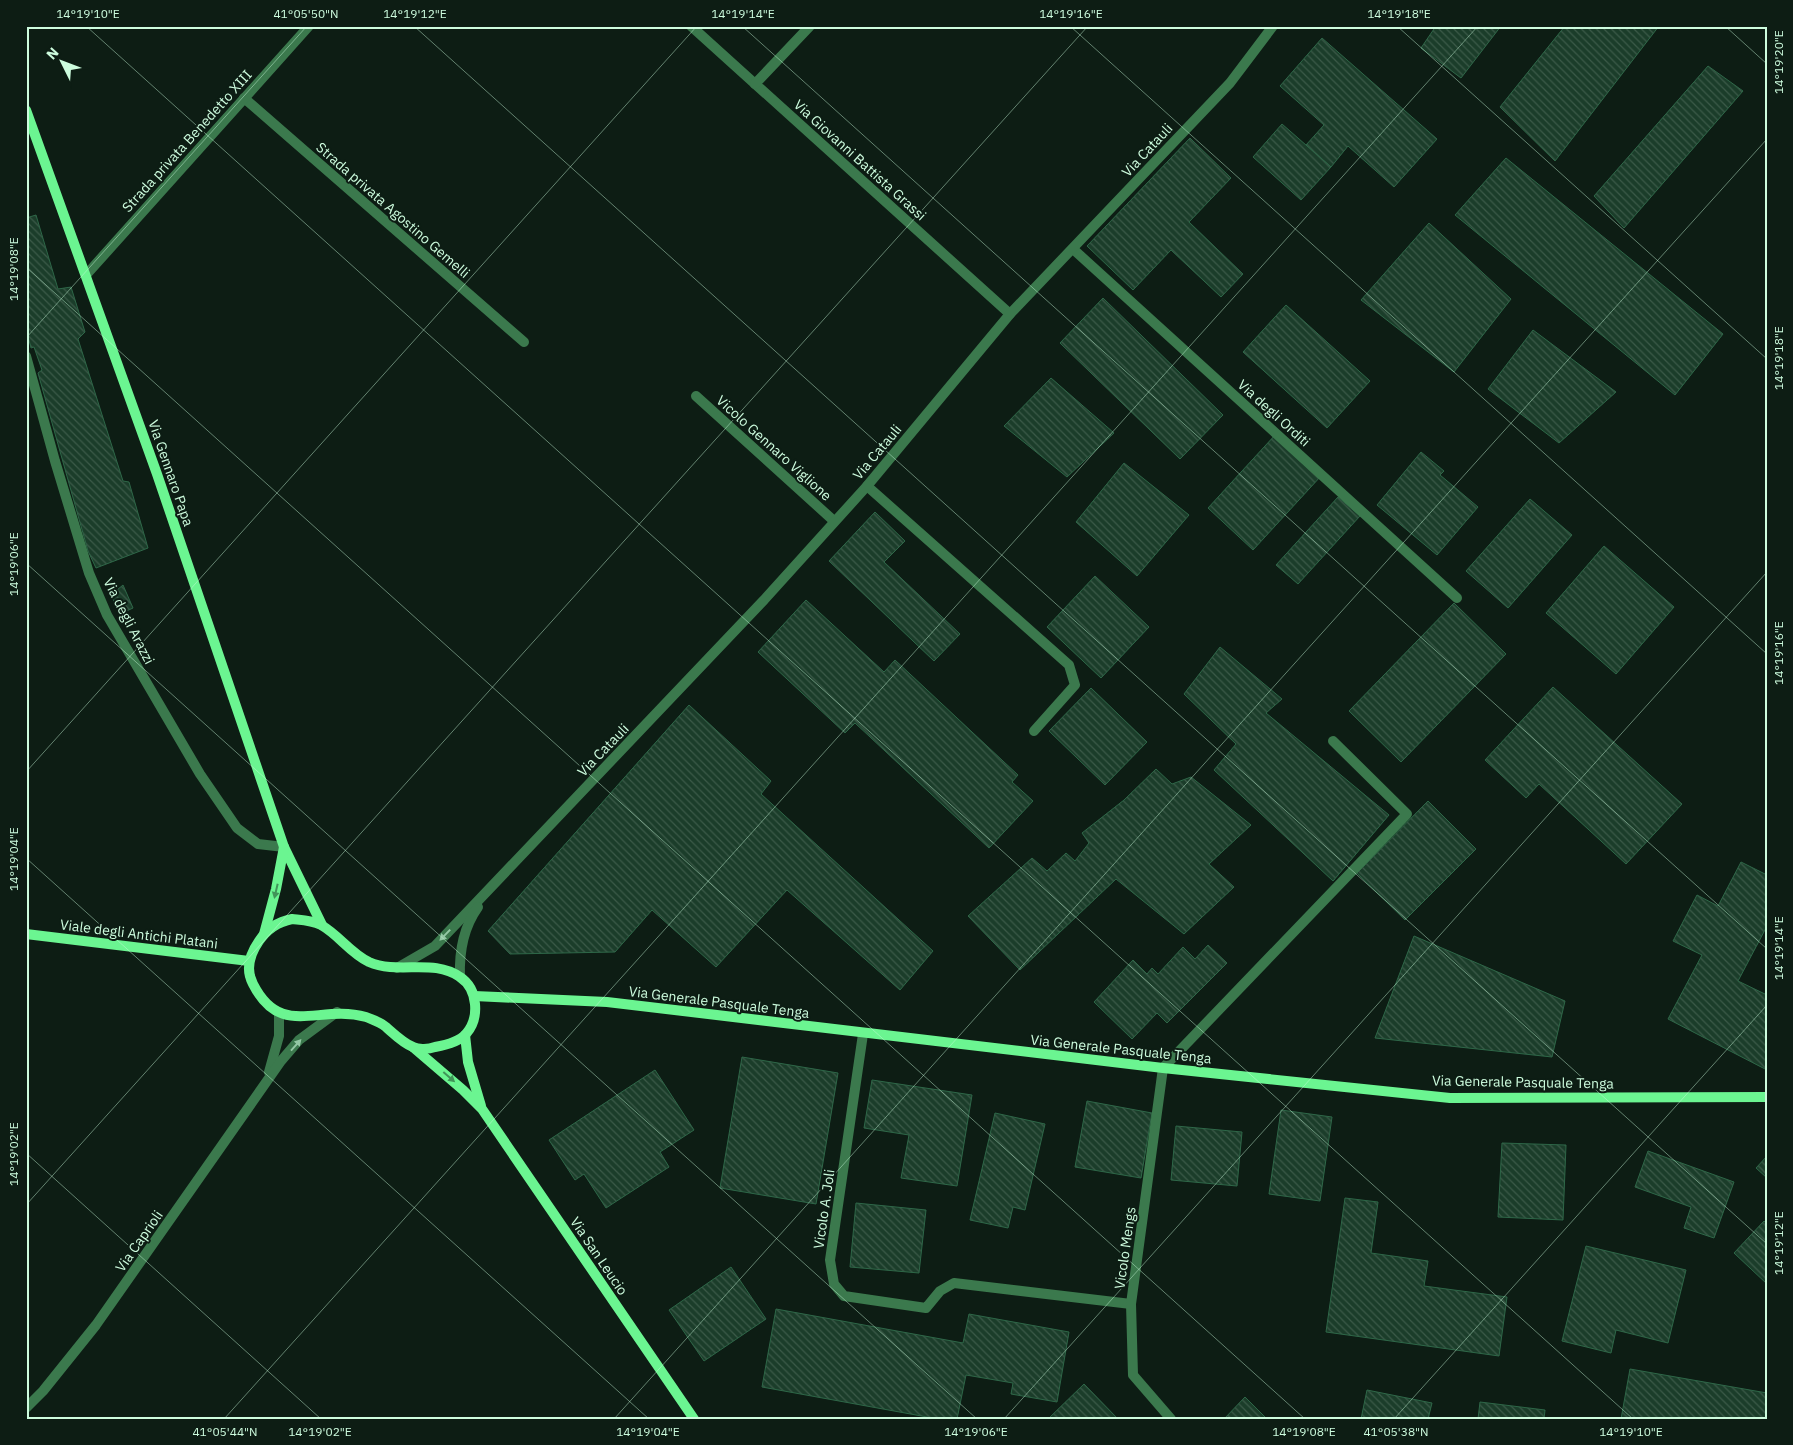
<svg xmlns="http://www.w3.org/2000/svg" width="1793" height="1445" viewBox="0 0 1793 1445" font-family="'IBM Plex Sans',sans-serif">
<defs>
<pattern id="building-back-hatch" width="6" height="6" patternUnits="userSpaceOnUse" patternTransform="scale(1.25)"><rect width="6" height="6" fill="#1b3d2a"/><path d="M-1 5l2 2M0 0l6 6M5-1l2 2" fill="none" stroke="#3b5a48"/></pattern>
</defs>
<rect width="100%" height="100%" fill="#0d1d14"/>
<g fill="url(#building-back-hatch)" stroke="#2e6748">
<path d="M 1436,26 L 1501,26 L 1461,78 L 1421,48 Z"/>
<path d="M 1565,26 L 1659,26 L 1555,161 L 1500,107 Z"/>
<path d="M 1322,38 L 1437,139 L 1394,187 L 1348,146 L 1331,167 L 1306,145 L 1324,125 L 1280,86 Z"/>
<path d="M 1708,66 L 1743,91 L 1624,228 L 1594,196 Z"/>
<path d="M 1282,124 L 1331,167 L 1301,200 L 1253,157 Z"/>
<path d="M 1190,138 L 1231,178 L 1189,222 L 1243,274 L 1221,297 L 1171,250 L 1133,290 L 1087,246 Z"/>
<path d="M 1506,158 L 1723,334 L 1675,395 L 1455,215 Z"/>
<path d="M 36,215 L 58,289 L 71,287 L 85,332 L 78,339 L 123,481 L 129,482 L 148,548 L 96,568 L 88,551 L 38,373 L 42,370 L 34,347 L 31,348 L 26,328 L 26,218 Z"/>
<path d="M 1429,223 L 1511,299 L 1454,372 L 1361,300 Z"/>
<path d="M 1103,298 L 1223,415 L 1180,459 L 1060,343 Z"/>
<path d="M 1286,305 L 1370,381 L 1327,428 L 1243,352 Z"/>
<path d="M 1533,330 L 1616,392 L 1559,443 L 1488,389 Z"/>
<path d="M 1051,378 L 1114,433 L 1067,477 L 1004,426 Z"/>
<path d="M 1276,434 L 1321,476 L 1253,550 L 1208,508 Z"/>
<path d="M 1421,452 L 1444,471 L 1440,475 L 1478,507 L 1437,555 L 1377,505 Z"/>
<path d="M 1124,463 L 1189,515 L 1137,576 L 1076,522 Z"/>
<path d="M 1338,497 L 1360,516 L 1298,584 L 1276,565 Z"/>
<path d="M 1530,499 L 1572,535 L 1508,608 L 1466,571 Z"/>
<path d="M 875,512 L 905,541 L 884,562 L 960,634 L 934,661 L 829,561 Z"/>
<path d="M 1604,546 L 1674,607 L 1616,674 L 1546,613 Z"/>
<path d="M 1095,576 L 1149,627 L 1101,678 L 1047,627 Z"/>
<path d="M 123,585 L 133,608 L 120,614 L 111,595 Z"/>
<path d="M 806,600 L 884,672 L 895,660 L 1018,775 L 1012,782 L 1033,801 L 989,848 L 855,723 L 845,733 L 758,652 Z"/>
<path d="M 1454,603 L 1506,654 L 1401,762 L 1349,711 Z"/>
<path d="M 1220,647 L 1282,699 L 1266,713 L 1389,815 L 1333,881 L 1214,770 L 1236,744 L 1184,694 Z"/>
<path d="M 1553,687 L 1682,804 L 1626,864 L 1539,784 L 1526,798 L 1485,760 Z"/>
<path d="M 1091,688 L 1147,742 L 1105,785 L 1049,731 Z"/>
<path d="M 689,705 L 771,781 L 761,794 L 933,951 L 900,990 L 787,890 L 716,967 L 652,910 L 615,952 L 510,954 L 488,931 Z"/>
<path d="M 1156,769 L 1172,784 L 1191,777 L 1251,825 L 1209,864 L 1234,887 L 1184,934 L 1116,879 L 1020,970 L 968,916 L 1032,858 L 1047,871 L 1066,853 L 1075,861 L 1089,843 L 1082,833 L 1124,800 Z"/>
<path d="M 1428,801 L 1476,849 L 1405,920 L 1357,873 Z"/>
<path d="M 1741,862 L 1767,875 L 1767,926 L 1738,981 L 1767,995 L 1767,1070 L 1668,1019 L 1702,955 L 1673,941 L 1697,895 L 1718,906 Z"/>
<path d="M 1414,936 L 1565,1001 L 1552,1057 L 1375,1038 Z"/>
<path d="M 1208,945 L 1227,963 L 1167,1023 L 1157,1013 L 1132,1039 L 1094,1002 L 1133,960 L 1147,974 L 1152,968 L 1158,974 L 1183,947 L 1195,959 Z"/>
<path d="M 742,1057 L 838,1073 L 816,1204 L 720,1188 Z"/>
<path d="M 655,1070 L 694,1130 L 660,1152 L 669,1167 L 606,1208 L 584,1174 L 575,1180 L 549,1140 Z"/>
<path d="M 872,1080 L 972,1095 L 957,1186 L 901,1178 L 909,1135 L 864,1128 Z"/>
<path d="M 1087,1101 L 1152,1113 L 1141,1178 L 1075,1167 Z"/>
<path d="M 1281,1110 L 1332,1117 L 1320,1201 L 1269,1194 Z"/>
<path d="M 995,1113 L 1045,1124 L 1025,1210 L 1013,1207 L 1008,1228 L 970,1220 Z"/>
<path d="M 1176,1126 L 1242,1132 L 1237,1186 L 1171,1180 Z"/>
<path d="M 1502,1143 L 1566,1145 L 1563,1220 L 1498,1217 Z"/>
<path d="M 1648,1151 L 1734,1182 L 1714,1238 L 1684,1228 L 1691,1207 L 1635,1187 Z"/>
<path d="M 1767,1156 L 1767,1178 L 1756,1168 Z"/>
<path d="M 1345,1198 L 1378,1202 L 1371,1253 L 1428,1261 L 1424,1286 L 1507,1297 L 1499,1356 L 1326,1332 Z"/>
<path d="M 856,1203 L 926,1210 L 919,1273 L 850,1267 Z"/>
<path d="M 1764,1221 L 1767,1224 L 1767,1284 L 1734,1253 Z"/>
<path d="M 1586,1246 L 1686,1270 L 1668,1343 L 1616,1330 L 1611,1353 L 1562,1341 Z"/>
<path d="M 731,1267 L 766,1319 L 704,1361 L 669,1310 Z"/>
<path d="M 776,1309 L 963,1343 L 969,1314 L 1069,1332 L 1057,1402 L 1011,1394 L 1013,1383 L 966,1375 L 957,1419 L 938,1419 L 762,1387 Z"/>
<path d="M 1630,1369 L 1767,1393 L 1767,1419 L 1621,1419 Z"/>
<path d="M 1084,1384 L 1118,1419 L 1048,1419 Z"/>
<path d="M 1367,1390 L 1432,1403 L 1428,1419 L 1361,1419 Z"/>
<path d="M 1245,1397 L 1267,1419 L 1224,1419 Z"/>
<path d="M 1480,1402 L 1545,1410 L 1544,1419 L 1478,1419 Z"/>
</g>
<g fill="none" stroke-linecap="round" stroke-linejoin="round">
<g stroke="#3b794d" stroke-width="10">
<path d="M 1073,249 L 1457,598"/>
<path d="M 26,356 L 55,461 L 89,573 L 107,615 L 200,774 L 237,828 L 258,844 L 284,847"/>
<path d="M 867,486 L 1069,665 L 1075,685 L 1034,731"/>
<path d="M 863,1034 L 830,1260 L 834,1284 L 844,1296 L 926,1308 L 940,1291 L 954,1283 L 1131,1304"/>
</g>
<g stroke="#3b794d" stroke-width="10">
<path d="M 691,26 L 1010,314"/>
<path d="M 755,84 L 810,26"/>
<path d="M 244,98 L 524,342"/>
<path d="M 86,275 L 309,26"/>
<path d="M 696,396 L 834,521"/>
<path d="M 397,968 L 435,946 L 764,600 L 867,486 L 1010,314 L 1230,83 L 1273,26"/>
<path d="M 460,977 C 459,952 463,928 478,907"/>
<path d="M 269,1072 L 279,1036 L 279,1014"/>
<path d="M 26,1408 L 43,1391 L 96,1325 L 281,1061 L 299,1040 L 337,1012"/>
<path d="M 1171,1419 L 1133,1375 L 1131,1304 L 1163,1068 L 1407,814 L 1333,741"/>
</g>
<g stroke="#6bf591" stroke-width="10">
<path d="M 26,110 L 157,474 L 284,847 L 322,925"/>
<path d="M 292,919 C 302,920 312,920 321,925 C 339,935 350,953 369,962 C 399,975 433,958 460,977 C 478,989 480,1018 466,1034 C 459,1042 446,1045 435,1047 C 429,1049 419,1050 413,1047 C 403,1043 394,1034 386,1027 C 380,1022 373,1020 366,1017 C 318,1004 281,1039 253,984 C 245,969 250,954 259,941 C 267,929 277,922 292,919 Z"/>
<path d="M 26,934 L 249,961"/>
<path d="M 264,934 L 276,889 L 284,847"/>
<path d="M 474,996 L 607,1002 L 1163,1068 L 1450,1098 L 1767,1097"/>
<path d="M 465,1035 L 468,1062 L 481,1106"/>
<path d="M 414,1048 L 463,1090 L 482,1109 L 694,1419"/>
</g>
</g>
<defs><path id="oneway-solid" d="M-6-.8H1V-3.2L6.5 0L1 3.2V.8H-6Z" transform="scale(1.25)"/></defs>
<g fill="#419459">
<use href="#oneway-solid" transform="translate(276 891) rotate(103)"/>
<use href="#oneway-solid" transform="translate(449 1077) rotate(41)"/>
</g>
<g fill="#93c8a4">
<use href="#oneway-solid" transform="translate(445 935) rotate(134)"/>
<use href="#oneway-solid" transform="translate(296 1045) rotate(-48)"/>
</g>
<path fill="none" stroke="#cdfcde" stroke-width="1" stroke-opacity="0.45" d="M 86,26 L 1633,1419M 414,26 L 1767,1244M 742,26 L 1767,949M 1070,26 L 1767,654M 1397,26 L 1767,359M 1725,26 L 1767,64M 26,267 L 1305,1419M 26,338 L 307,26M 26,563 L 977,1419M 26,772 L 697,26M 26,858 L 649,1419M 26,1153 L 321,1419M 26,1205 L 1088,26M 224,1419 L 1478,26M 614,1419 L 1767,139M 1004,1419 L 1767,572M 1394,1419 L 1767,1005"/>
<g text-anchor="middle" stroke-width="4" stroke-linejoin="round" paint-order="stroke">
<g font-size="14" fill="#cdfcde" stroke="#0d1d14">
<text transform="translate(187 141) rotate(-48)" y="5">Strada privata Benedetto XIII</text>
<text transform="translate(1147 150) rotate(-47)" y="5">Via Catauli</text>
<text transform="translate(860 160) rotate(42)" y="5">Via Giovanni Battista Grassi</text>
<text transform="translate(393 210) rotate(41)" y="5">Strada privata Agostino Gemelli</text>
<text transform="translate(1274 413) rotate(42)" y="5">Via degli Orditi</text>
<text transform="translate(774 448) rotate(42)" y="5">Vicolo Gennaro Viglione</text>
<text transform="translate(877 452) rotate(-50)" y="5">Via Catauli</text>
<text transform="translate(171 473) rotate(71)" y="5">Via Gennaro Papa</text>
<text transform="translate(129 621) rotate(63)" y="5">Via degli Arazzi</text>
<text transform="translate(603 750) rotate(-46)" y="5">Via Catauli</text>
<text transform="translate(139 934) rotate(7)" y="5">Viale degli Antichi Platani</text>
<text transform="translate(719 1002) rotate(7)" y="5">Via Generale Pasquale Tenga</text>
<text transform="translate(1121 1049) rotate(6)" y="5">Via Generale Pasquale Tenga</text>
<text transform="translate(1523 1082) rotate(1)" y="5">Via Generale Pasquale Tenga</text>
<text transform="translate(824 1209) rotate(-82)" y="5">Vicolo A. Joli</text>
<text transform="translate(139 1241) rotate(-55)" y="5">Via Caprioli</text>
<text transform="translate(1125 1248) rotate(-82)" y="5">Vicolo Mengs</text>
<text transform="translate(599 1256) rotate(56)" y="5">Via San Leucio</text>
</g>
</g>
<rect width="1793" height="1445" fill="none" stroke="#0d1d14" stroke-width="55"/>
<g transform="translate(62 62) rotate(312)" stroke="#0d1d14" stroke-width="4" paint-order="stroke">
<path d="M0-4L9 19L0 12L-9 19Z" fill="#cdfcde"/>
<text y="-8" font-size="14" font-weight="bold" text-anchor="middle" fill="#cdfcde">N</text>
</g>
<rect x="28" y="28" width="1738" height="1390" fill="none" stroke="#cdfcde" stroke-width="2"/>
<g font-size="12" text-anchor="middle" fill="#cdfcde">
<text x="88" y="18">14°19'10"E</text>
<text x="306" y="18">41°05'50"N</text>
<text x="415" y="18">14°19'12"E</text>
<text x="743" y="18">14°19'14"E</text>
<text x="1071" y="18">14°19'16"E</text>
<text x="1399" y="18">14°19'18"E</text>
<text transform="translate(1779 62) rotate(-90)" y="4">14°19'20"E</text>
<text transform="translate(14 269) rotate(-90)" y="4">14°19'08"E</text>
<text transform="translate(1779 358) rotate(-90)" y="4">14°19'18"E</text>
<text transform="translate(14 564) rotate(-90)" y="4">14°19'06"E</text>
<text transform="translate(1779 653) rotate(-90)" y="4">14°19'16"E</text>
<text transform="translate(14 859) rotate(-90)" y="4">14°19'04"E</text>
<text transform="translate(1779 948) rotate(-90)" y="4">14°19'14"E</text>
<text transform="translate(14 1154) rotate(-90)" y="4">14°19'02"E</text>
<text transform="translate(1779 1243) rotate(-90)" y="4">14°19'12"E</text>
<text x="225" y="1436">41°05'44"N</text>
<text x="320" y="1436">14°19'02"E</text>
<text x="648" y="1436">14°19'04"E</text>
<text x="976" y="1436">14°19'06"E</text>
<text x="1304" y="1436">14°19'08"E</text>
<text x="1396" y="1436">41°05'38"N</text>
<text x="1631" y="1436">14°19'10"E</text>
</g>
</svg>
